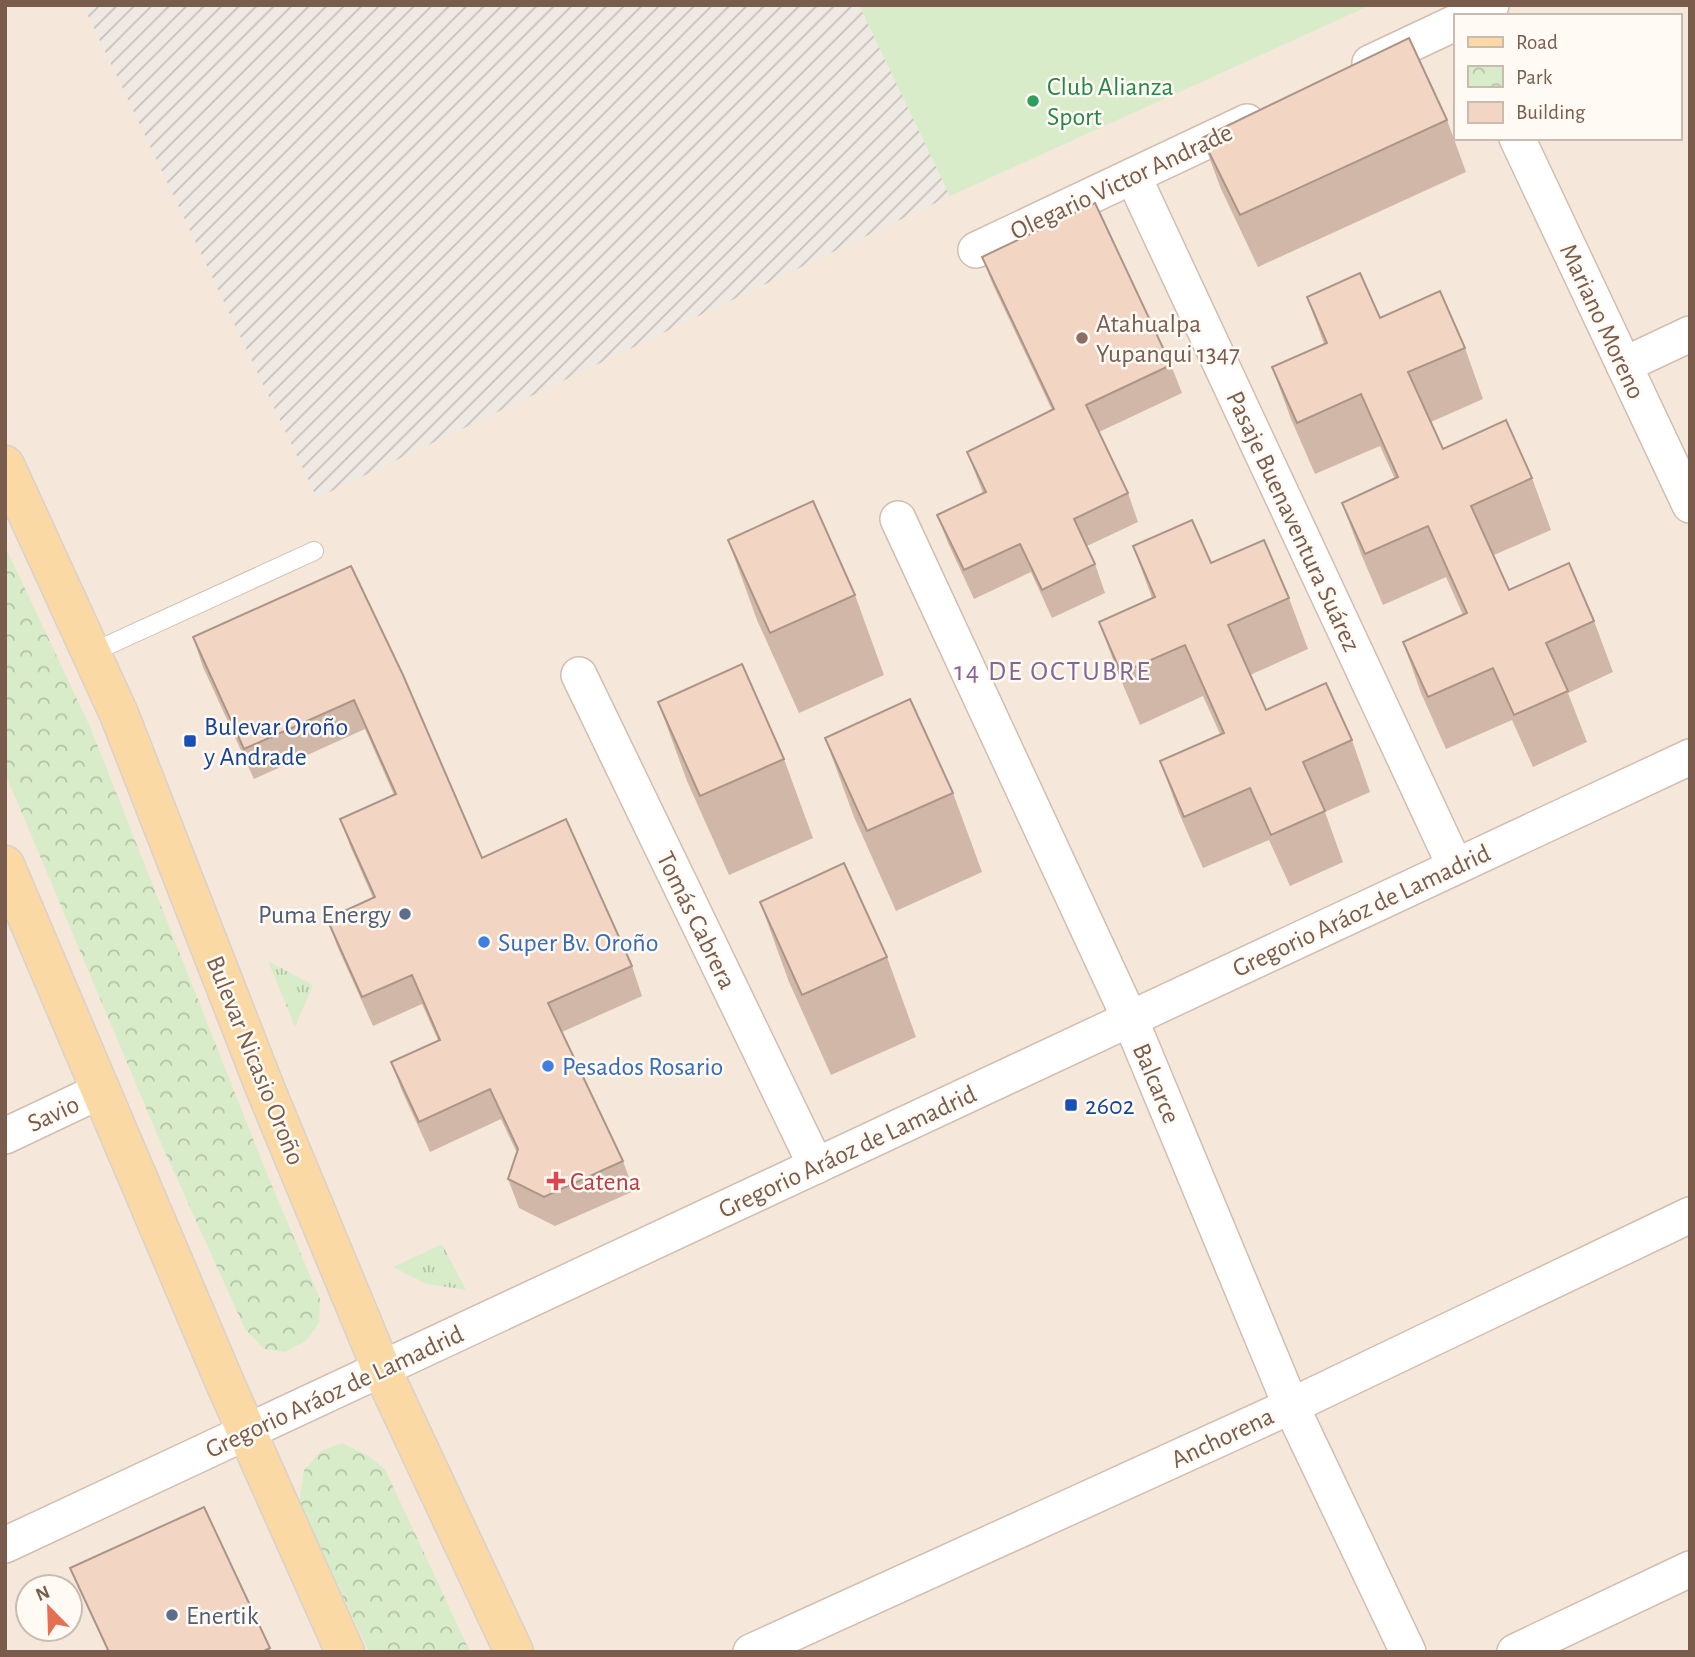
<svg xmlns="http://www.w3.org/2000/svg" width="1695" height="1657" viewBox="0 0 1695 1657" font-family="'Alegreya Sans',sans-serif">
<defs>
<pattern id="industrial-furrows" width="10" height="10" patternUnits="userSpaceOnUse" patternTransform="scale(1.75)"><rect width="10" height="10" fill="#efe9e4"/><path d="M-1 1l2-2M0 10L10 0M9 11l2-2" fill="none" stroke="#c7c0bb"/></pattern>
<pattern id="grass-tufts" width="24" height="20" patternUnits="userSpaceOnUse" patternTransform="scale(1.75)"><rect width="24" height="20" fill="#d8ecc9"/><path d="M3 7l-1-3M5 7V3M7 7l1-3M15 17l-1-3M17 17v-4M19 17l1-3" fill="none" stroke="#b4c2a5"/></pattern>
<pattern id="park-crowns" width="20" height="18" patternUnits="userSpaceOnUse" patternTransform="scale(1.75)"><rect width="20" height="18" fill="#d8ecc9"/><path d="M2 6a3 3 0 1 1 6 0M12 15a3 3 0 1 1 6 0" fill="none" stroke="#b4c2a5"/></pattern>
</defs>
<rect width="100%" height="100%" fill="#fdf6ec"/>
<path fill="#f5e8da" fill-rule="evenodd" d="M 5,5 L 1690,5 L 1690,1652 L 5,1652 ZM 1455,16 L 1679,16 L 1679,138 L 1455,138 ZM 28,1587 L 70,1587 L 70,1629 L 28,1629 Z"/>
<path fill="url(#industrial-furrows)" d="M 83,5 L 859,5 L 950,196 L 317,498 Z"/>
<g fill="url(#grass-tufts)">
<path d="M 268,961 L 313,985 L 295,1027 Z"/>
<path d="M 442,1244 L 466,1290 L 427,1284 L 393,1267 Z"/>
</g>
<g fill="url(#park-crowns)">
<path d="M 5,546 L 91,729 L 267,1174 L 320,1299 L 319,1323 L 306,1341 L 285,1352 L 264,1349 L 245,1329 L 160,1141 L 5,773 Z"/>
<path d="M 342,1443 L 367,1455 L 385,1469 L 470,1652 L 369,1652 L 299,1504 L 304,1470 L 321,1451 Z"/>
</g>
<path fill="#d8ecc9" d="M 859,5 L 1371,5 L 950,196 Z"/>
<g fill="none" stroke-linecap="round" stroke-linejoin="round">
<g stroke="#d1beb0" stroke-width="20">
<path id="service" d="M 91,653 L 314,551"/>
</g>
<g stroke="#d1beb0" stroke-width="38">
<g id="minor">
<path d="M 1469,16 L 1491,5"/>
<path d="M 1370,63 L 1455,23"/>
<path d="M 1517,138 L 1690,505"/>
<path d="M 1133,176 L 1455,866"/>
<path d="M 976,250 L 1247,122"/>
<path d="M 1624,365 L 1690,334"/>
<path d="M 898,519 L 1130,1019 L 1291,1406 L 1408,1652"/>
<path d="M 579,675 L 816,1166"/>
<path d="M 5,1136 L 102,1090"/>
<path d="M 5,1545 L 1690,757"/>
<path d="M 751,1652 L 1291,1406 L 1690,1215"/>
<path d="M 1515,1652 L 1690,1569"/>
</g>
</g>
<g stroke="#dad1cd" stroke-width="41">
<g id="primary">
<path d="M 5,465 L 119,714 L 265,1088 L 381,1368 L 514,1652"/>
<path d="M 5,865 L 225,1383 L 345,1652"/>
</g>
</g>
<use href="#service" stroke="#fff" stroke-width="18"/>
<use href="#minor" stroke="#fff" stroke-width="35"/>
<use href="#primary" stroke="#fbd9a5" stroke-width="38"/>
</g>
<g fill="#d1b7a8">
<path d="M 1447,120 L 1466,172 L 1258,267 L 1221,189 L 1202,138 Z"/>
<path d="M 982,257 L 1171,365 L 1182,393 L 1099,432 L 1128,493 L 1138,522 L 1087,546 L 1095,564 L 1105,593 L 1052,618 L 1031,572 L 974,599 L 948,543 L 937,515 L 983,493 L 967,452 L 1052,410 L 993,285 Z"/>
<path d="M 1307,297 L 1380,318 L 1465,348 L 1483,399 L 1431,422 L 1443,449 L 1532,478 L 1551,530 L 1494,555 L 1509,590 L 1594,621 L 1613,672 L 1568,693 L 1587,742 L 1533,767 L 1512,720 L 1446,749 L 1421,693 L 1403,642 L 1463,615 L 1446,577 L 1383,605 L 1361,554 L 1342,503 L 1395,479 L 1380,446 L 1315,474 L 1291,419 L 1272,367 L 1324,344 Z"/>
<path d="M 728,540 L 855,595 L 884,675 L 799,713 L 757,620 Z"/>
<path d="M 1133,546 L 1211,563 L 1289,598 L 1308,649 L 1250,675 L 1266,710 L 1352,740 L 1370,792 L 1325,812 L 1343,862 L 1290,886 L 1269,840 L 1203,868 L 1179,813 L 1160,761 L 1220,734 L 1203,696 L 1140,725 L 1118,673 L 1099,622 L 1152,598 Z"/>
<path d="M 351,566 L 482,858 L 632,966 L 642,996 L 562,1032 L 623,1161 L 634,1191 L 555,1226 L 519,1208 L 508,1179 L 517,1153 L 501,1119 L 430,1152 L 402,1091 L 391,1062 L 438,1040 L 422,1004 L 373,1026 L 338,948 L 327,919 L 373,898 L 351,848 L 340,819 L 394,795 L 365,729 L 254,779 L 203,667 L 193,637 Z"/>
<path d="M 658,702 L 784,759 L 813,838 L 729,875 L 687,781 Z"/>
<path d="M 825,738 L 953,793 L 982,872 L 896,911 L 854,817 Z"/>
<path d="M 760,902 L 887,957 L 916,1037 L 831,1075 L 789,982 Z"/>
<path d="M 204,1507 L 271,1652 L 108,1652 L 70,1568 Z"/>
</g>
<g fill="#f3d5c3" stroke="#aa9588" stroke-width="2">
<path d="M 1409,38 L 1447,120 L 1240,215 L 1202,138 Z"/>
<path d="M 1095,203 L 1171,365 L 1086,405 L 1128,493 L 1074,519 L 1095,564 L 1042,590 L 1020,544 L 964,570 L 937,515 L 986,492 L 967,452 L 1054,409 L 982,257 Z"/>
<path d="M 1360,273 L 1380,318 L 1440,291 L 1465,348 L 1408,372 L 1443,449 L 1506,420 L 1532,478 L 1471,506 L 1509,590 L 1569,563 L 1594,621 L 1546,643 L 1568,691 L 1514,715 L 1493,668 L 1428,697 L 1403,642 L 1467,613 L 1428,526 L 1365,554 L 1342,503 L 1398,477 L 1361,394 L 1297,423 L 1272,367 L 1327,343 L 1307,297 Z"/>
<path d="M 813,501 L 855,595 L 770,633 L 728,540 Z"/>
<path d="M 1192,520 L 1211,563 L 1264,540 L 1289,598 L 1228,625 L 1266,710 L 1326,683 L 1352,740 L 1303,762 L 1325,811 L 1271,835 L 1250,788 L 1184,817 L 1160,761 L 1224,733 L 1185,645 L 1121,673 L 1099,622 L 1155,597 L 1133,546 Z"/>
<path d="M 351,566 L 403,675 L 482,858 L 566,819 L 632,966 L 548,1003 L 623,1161 L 544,1197 L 508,1179 L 518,1149 L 490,1089 L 419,1122 L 391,1062 L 440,1040 L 412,975 L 362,997 L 327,919 L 375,897 L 340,819 L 396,794 L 354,700 L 244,749 L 193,637 Z"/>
<path d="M 742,664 L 784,759 L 700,796 L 658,702 Z"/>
<path d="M 910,699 L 953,793 L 867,831 L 825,738 Z"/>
<path d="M 844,863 L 887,957 L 802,995 L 760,902 Z"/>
<path d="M 204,1507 L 270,1648 L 262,1652 L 109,1652 L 70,1568 Z"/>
</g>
<circle fill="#2e9e5b" stroke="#fffaf3" stroke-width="2.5" cx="1033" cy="101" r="7"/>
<circle fill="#8d6e63" stroke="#fffaf3" stroke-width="2.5" cx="1082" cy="338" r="7"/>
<g fill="#1a4fb4" stroke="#fffaf3" stroke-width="2.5">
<rect x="183" y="734" width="14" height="14" rx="3.5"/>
<rect x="1064" y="1098" width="14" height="14" rx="3.5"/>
</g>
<g fill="#5c6f8a" stroke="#fffaf3" stroke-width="2.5">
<circle cx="405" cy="914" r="7"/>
<circle cx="172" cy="1615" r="7"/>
</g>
<g fill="#3f7fe0" stroke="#fffaf3" stroke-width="2.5">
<circle cx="484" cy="942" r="7"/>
<circle cx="548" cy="1066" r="7"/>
</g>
<path fill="#e0444e" stroke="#fffaf3" stroke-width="2.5" d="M552.5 1170.5h7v7h7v7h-7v7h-7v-7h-7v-7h7z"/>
<g text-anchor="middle" stroke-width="5" stroke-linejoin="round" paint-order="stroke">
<g font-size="26" fill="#27864d" stroke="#fffaf3" text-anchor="start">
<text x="1047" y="95">Club Alianza<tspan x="1047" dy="30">Sport</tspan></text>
</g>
<g font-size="26" fill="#7a5c4d" stroke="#fffaf3">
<text transform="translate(1121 181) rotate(-25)" y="9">Olegario Victor Andrade</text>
<text transform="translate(1603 321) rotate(65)" y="9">Mariano Moreno</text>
<text transform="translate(1294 521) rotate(65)" y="9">Pasaje Buenaventura Suárez</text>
<text transform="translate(1361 910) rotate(-25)" y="9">Gregorio Aráoz de Lamadrid</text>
<text transform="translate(697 920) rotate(64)" y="9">Tomás Cabrera</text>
<text transform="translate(256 1060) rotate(68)" y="9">Bulevar Nicasio Oroño</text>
<text transform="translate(1157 1083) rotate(67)" y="9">Balcarce</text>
<text transform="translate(53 1113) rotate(-25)" y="9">Savio</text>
<text transform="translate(847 1151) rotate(-25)" y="9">Gregorio Aráoz de Lamadrid</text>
<text transform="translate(334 1391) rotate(-25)" y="9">Gregorio Aráoz de Lamadrid</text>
<text transform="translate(1222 1437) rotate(-25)" y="9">Anchorena</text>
</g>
<g font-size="26" fill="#785e54" stroke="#fffaf3" text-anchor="start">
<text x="1096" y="332">Atahualpa<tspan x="1096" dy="30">Yupanqui 1347</tspan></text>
</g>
<g font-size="26" fill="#164399" stroke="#fffaf3" text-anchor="start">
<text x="204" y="735">Bulevar Oroño<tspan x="204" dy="30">y Andrade</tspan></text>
<text x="1085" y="1114">2602</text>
</g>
<g font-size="26" fill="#4e5e75" stroke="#fffaf3" text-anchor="end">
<text x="391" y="923">Puma Energy</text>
<text x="186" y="1624" text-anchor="start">Enertik</text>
</g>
<g font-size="26" fill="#366cbe" stroke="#fffaf3" text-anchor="start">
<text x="498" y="951">Super Bv. Oroño</text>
<text x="562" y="1075">Pesados Rosario</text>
</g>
<g font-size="26" fill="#be3a42" stroke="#fffaf3" text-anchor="start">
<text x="570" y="1190">Catena</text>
</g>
<g font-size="28" letter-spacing="2" fill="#846695" stroke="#fffaf3">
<text x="1053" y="680">14 DE OCTUBRE</text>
</g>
</g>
<rect width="1695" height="1657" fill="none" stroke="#7a5c4d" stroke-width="14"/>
<rect x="1454" y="14" width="228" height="126" fill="#fffaf3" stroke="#cabbb1" stroke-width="2"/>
<rect x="1468" y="37" width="35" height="10" fill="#fbd9a5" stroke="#cabbb1" stroke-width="2"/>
<text x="1516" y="49" font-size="21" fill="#7a5c4d">Road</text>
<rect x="1468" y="66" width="35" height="21" fill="url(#park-crowns)" stroke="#cabbb1" stroke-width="2"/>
<text x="1516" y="84" font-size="21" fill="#7a5c4d">Park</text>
<rect x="1468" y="102" width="35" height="21" fill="#f3d5c3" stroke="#cabbb1" stroke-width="2"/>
<text x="1516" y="119" font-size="21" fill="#7a5c4d">Building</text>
<g transform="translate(49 1608) rotate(337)"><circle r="33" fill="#fffaf3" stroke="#cabbb1" stroke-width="2"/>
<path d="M0-5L12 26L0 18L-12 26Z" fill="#e76f51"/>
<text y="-10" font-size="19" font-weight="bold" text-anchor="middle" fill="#7a5c4d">N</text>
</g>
</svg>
